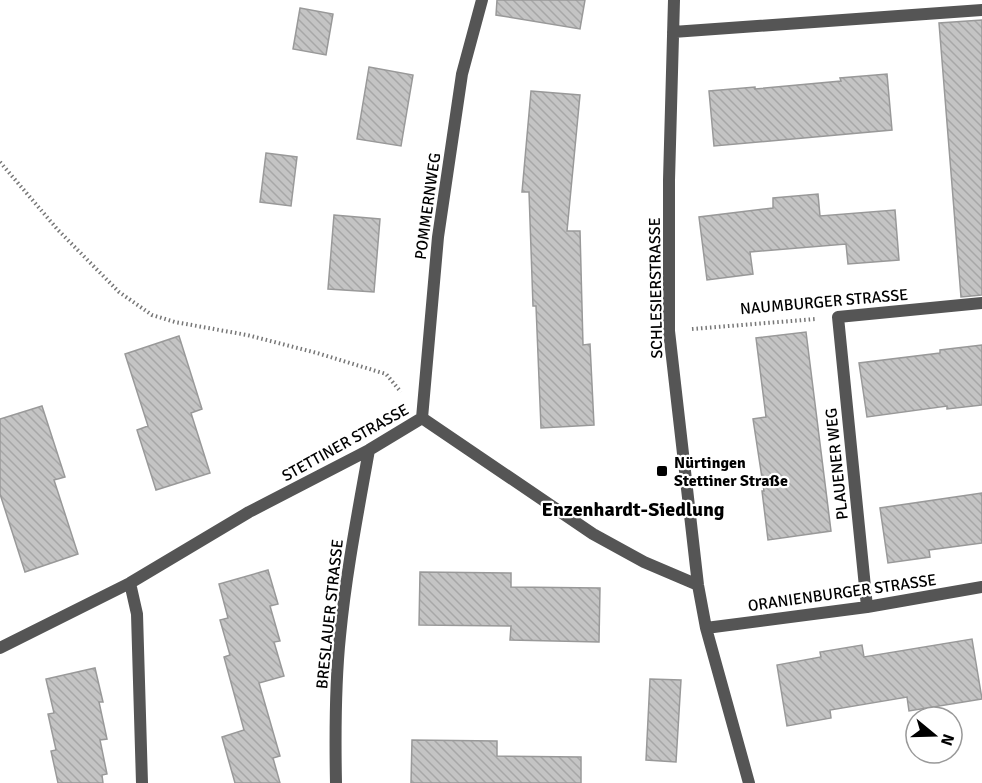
<svg xmlns="http://www.w3.org/2000/svg" width="982" height="783" font-family="Signika,sans-serif">
  <defs>
    <pattern id="building-back-hatch" width="6" height="6" patternUnits="userSpaceOnUse" patternTransform="scale(1.5)"><rect width="6" height="6" fill="#c4c4c4"/><path d="M-1 5l2 2M0 0l6 6M5-1l2 2" fill="none" stroke="#a7a7a7"/></pattern>
  </defs>
  <rect width="100%" height="100%" fill="#fff"/>
  <path fill="url(#building-back-hatch)" stroke="#999" stroke-width="1.5" d="M497,0h88l-5,29 -84,-14z
    M300,8l33,6 -7,41 -33,-6z
    M982,20v275l-21,2 -22,-274z
    M369,67l44,8 -12,71 -44,-7z
    M887,74l5,56 -178,16 -5,-55 46,-4v2l86,-8 -1,-3z
    M531,91l49,4 -13,136h13l3,114 7,-1 4,81 -53,3 -5,-122h-3l-4,-114h-7z
    M266,153l31,4 -6,49 -31,-4z
    M818,194l2,22 75,-6 4,50 -51,4 -2,-20 -96,8 3,22 -46,6 -8,-63 74,-9v-10z
    M334,215l46,4 -6,73 -46,-3z
    M806,332l25,199 -63,9 -6,-49h2l-11,-72 13,-2 -10,-79z
    M179,336l23,73 -11,4 19,60 -54,17 -19,-60 11,-4 -23,-72z
    M982,345v60l-35,4v-3l-80,11 -8,-54 81,-10v-3z
    M42,406l23,71 -11,3 24,74 -53,18 -25,-78v-75z
    M982,493v50l-53,7 1,7 -42,6 -8,-55z
    M268,570l10,34 -8,2 10,35 -6,1 10,34 -25,7 21,73 -7,2 7,25h-45l-13,-46 22,-7 -20,-73 6,-2 -10,-35 8,-2 -9,-34z
    M420,572l91,1v14l89,1 -1,54 -89,-2 1,-14 -92,-1z
    M972,639l10,60 -73,12 -2,-14 -77,13 1,8 -44,8 -10,-61 44,-8 -1,-5 42,-7 2,12z
    M95,668l8,34h-4l8,37 -7,1 7,34 -5,1 1,8h-45l-7,-32 5,-1 -8,-36 6,-1 -8,-34z
    M650,679l31,1 -5,82 -30,-2z
    M412,740l85,1v15l84,1v26h-170z"/>
  <g fill="none" stroke-linecap="round" stroke-linejoin="round">
    <path stroke="#777" stroke-width="4" stroke-dasharray="1.5 3" stroke-linecap="butt" d="M0,162l58,68 61,62 33,23 23,7 72,13 70,18 69,21 15,18
      M692,329l124,-10"/>
    <path stroke="#555" stroke-width="12" d="M674,0l-5,180v151l29,254 8,43 43,155
      M673,32l309,-22
      M422,418l16,-181 24,-163 20,-74
      M130,583l7,31 5,169
      M867,607l-29,-290 144,-14
      M706,628l161,-21 115,-20
      M0,648l130,-65 119,-71 120,-62 53,-32 171,116 51,28 54,23
      M336,783c-1,-49 -1,-98 4,-147 6,-63 18,-124 29,-186"/>
  </g>
  <rect fill="#000" stroke="#fff" stroke-width="2" x="656" y="465" width="12" height="12" rx="3"/>
  <g text-anchor="middle" stroke-width="4.5" stroke-linejoin="round" paint-order="stroke">
    <g font-size="16" fill="#000" stroke="#fff">
      <text transform="translate(427 206) rotate(-82)" y="6">POMMERNWEG</text>
      <text transform="translate(655 288) rotate(-91)" y="6">SCHLESIERSTRASSE</text>
      <text transform="translate(824 301) rotate(-5)" y="6">NAUMBURGER STRASSE</text>
      <text transform="translate(345 442) rotate(-29)" y="6">STETTINER STRASSE</text>
      <text transform="translate(836 464) rotate(-96)" y="6">PLAUENER WEG</text>
      <text transform="translate(842 592) rotate(-8)" y="6">ORANIENBURGER STRASSE</text>
      <text transform="translate(329 614) rotate(-84)" y="6">BRESLAUER STRASSE</text>
    </g>
    <g font-size="16" font-weight="bold" fill="#000" stroke="#fff" text-anchor="start">
      <text x="674" y="468">Nürtingen<tspan x="674" dy="18">Stettiner Straße</tspan></text>
    </g>
    <g font-size="20" font-weight="bold" fill="#000" stroke="#fff">
      <text x="633" y="516">Enzenhardt-Siedlung</text>
    </g>
  </g>
  <g transform="translate(934 735) rotate(109)"><circle r="28" fill="#ffffff" stroke="#999999" stroke-width="1.5"/>
  <path d="M0-4.5L10 22L0 15L-10 22Z" fill="#000000"/>
  <text y="-9" font-size="16" font-weight="bold" text-anchor="middle" fill="#000000">N</text>
  </g>
</svg>
